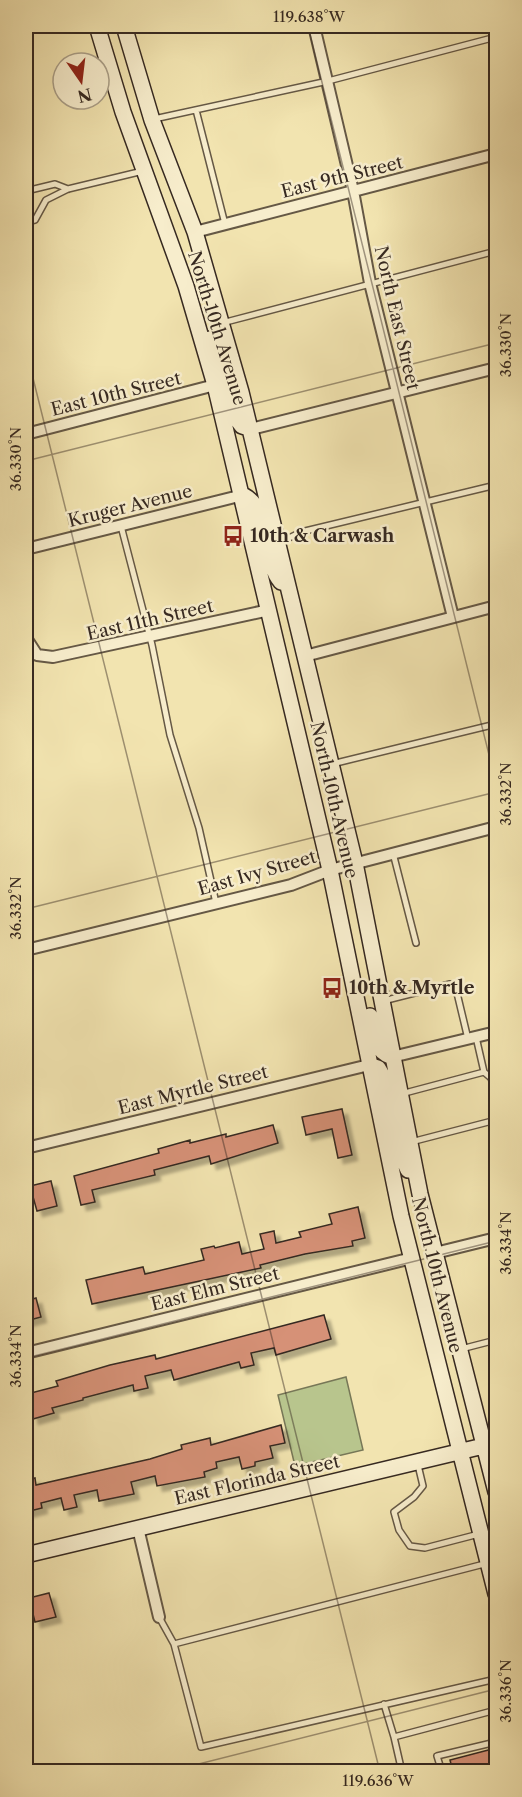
<svg xmlns="http://www.w3.org/2000/svg" width="522" height="1797" font-family="'Libre Caslon Text',serif">
  <defs>
    <filter id="shadow"><feDropShadow dx="5.5" dy="5.5" stdDeviation="1.5" flood-color="#0004"/></filter>
  </defs>
  <rect width="100%" height="100%" fill="#f2e4b0"/>
  <filter id="stains"><feTurbulence type="fractalNoise" baseFrequency=".00333" numOctaves="4"/><feColorMatrix values="0 0 0 0 .2 0 0 0 0 .09 0 0 0 0 .02 0 0 0 .5 -.17"/></filter>
  <radialGradient id="worn" r=".72"><stop offset=".6" stop-color="#630" stop-opacity="0"/><stop offset="1" stop-color="#630" stop-opacity=".3"/></radialGradient>
  <path fill="#b8c58d" stroke="#777757" stroke-width="1.5" d="M346,1377l17,73 -68,16 -17,-71z"/>
  <path fill="#d69177" stroke="#362921" stroke-width="1.5" filter="url(#shadow)" d="M342,1109l10,46 -14,3 -6,-29 -26,6 -4,-18z
    M273,1125l5,18 -67,21 -2,-8 -55,14 1,5 -63,15 3,12 -14,3 -7,-29 85,-23 -1,-4 32,-9v3l36,-9v3z
    M51,1181l6,25 -20,5 -7,-25z
    M358,1207l7,31 -13,3 1,5 -48,8 -45,11 1,3 -169,36 -6,-24 57,-13 2,7 59,-14 -3,-11 13,-3 1,2 24,-6 3,12 22,-5 -4,-15 14,-3 2,12 25,-6 -2,-5 33,-8 -3,-10z
    M36,1298l5,19 -15,4v-20z
    M324,1315l7,24 -55,16 -2,-7 -23,5 3,12 -13,3 -2,-6 -65,18 -3,-10 -26,6 3,12 -14,3 -1,-6 -50,13v2l-31,8 2,5 -21,6 -6,-25 31,-8 -2,-5 54,-16 45,-10 1,4z
    M281,1425l4,18 -15,3 3,12 -18,4v4l-13,3 -3,-12 -23,5 1,6 -13,4 1,5 -48,9 -2,-10 -24,6 3,12 -35,7 -2,-11 -23,5 3,12 -13,3 -3,-12 -20,5 1,5 -16,4v-32l9,-2 1,7 114,-26 32,-10 -1,-4 29,-7 1,7z
    M49,1593l7,24 -21,5 -6,-24z
    M496,1748v24h-43l-3,-12z"/>
  <g fill="none" stroke-linecap="round" stroke-linejoin="round">
    <defs>
      <path id="lane" d="M196,110l29,114
        M154,119l174,-38 168,-44
        M26,191l29,-7 13,5
        M26,222l9,-2 11,-20 22,-11 75,-18
        M222,323l274,-72
        M121,526l31,119 18,90 29,93 17,75
        M279,543l22,-11 195,-47
        M332,764l164,-40
        M393,853l23,90
        M383,1001l67,-17 7,9 11,46
        M476,1037l8,35 7,6 5,15
        M401,1094l83,-22
        M411,1142l85,-22
        M461,1349l35,-9
        M418,1465l5,21 -9,11 -20,15 5,18 11,16 15,2 54,-14
        M488,1563l-314,81 27,103 295,-68
        M159,1617l15,27
        M384,1704l10,33
        M402,1772l-8,-35 102,-27
        M442,1772l-5,-16 59,-14"/>
      <path id="street" d="M314,26l39,165 17,92 83,334
        M195,232l301,-78
        M251,429l245,-61
        M26,434l189,-49
        M26,549l217,-54
        M26,638l11,17 16,2 216,-47
        M305,656l191,-50
        M26,950l265,-65 39,-15 166,-43
        M392,1057l104,-25
        M26,1148l343,-83
        M435,1253l61,-15
        M26,1353l386,-95
        M138,1528l21,89"/>
      <path id="secondary" d="M97,26l26,86 63,174 29,99 115,485 71,346 95,378
        M124,26l28,94 43,112 46,160 114,471 65,331 76,298
        M210,339l9,18 17,61 6,8 9,3
        M243,495c30,16 18,63 38,87
        M370,1016c3,17 4,35 22,41
        M369,1065l9,3 4,7 15,71 11,24
        M26,1555l470,-112"/>
    </defs>
    <use href="#lane" stroke="#655845" stroke-width="8"/>
    <use href="#street" stroke="#655845" stroke-width="14"/>
    <use href="#secondary" stroke="#362921" stroke-width="18"/>
    <use href="#lane" stroke="#f7edcc" stroke-width="5"/>
    <use href="#street" stroke="#f7edcc" stroke-width="10"/>
    <use href="#secondary" stroke="#f7edcc" stroke-width="15"/>
  </g>
  <path fill="none" stroke="#362921" stroke-width="1.5" stroke-opacity="0.45" d="M308,26l188,757M26,350l354,1422M26,461l470,-118M26,909l470,-117M26,1358l470,-117M167,1772l329,-83"/>
  <defs>
    <symbol id="bus-bare" viewBox="-9 -9 18 18"><path d="M-5-6H5V4H4V6H2V4H-2V6H-4V4H-5ZM-3.5-4V0h7V-4ZM-3.5 1.2v1.5H-2V1.2ZM2 1.2v1.5H3.5V1.2Z" fill="#8f2418" stroke="#f7edcc" stroke-width="2.5" paint-order="stroke"/></symbol>
  </defs>
  <g fill-rule="evenodd">
    <use href="#bus-bare" x="218" y="521" width="30" height="30"/>
    <use href="#bus-bare" x="317" y="973" width="30" height="30"/>
  </g>
  <g text-anchor="middle" stroke-width="5" stroke-linejoin="round" paint-order="stroke">
    <g font-size="18" fill="#362921" stroke="#f7edcc">
      <text transform="translate(342 177) rotate(-14)" y="6">East 9th Street</text>
      <text transform="translate(397 318) rotate(77)" y="6">North East Street</text>
      <text transform="translate(217 328) rotate(73)" y="6">North 10th Avenue</text>
      <text transform="translate(116 394) rotate(-14)" y="6">East 10th Street</text>
      <text transform="translate(130 506) rotate(-14)" y="6">Kruger Avenue</text>
      <text transform="translate(150 620) rotate(-13)" y="6">East 11th Street</text>
      <text transform="translate(334 800) rotate(77)" y="6">North 10th Avenue</text>
      <text transform="translate(257 873) rotate(-16)" y="6">East Ivy Street</text>
      <text transform="translate(193 1090) rotate(-14)" y="6">East Myrtle Street</text>
      <text transform="translate(437 1275) rotate(76)" y="6">North 10th Avenue</text>
      <text transform="translate(215 1289) rotate(-14)" y="6">East Elm Street</text>
      <text transform="translate(257 1480) rotate(-13)" y="6">East Florinda Street</text>
    </g>
    <g font-size="18" font-weight="bold" fill="#362921" stroke="#f7edcc" text-anchor="start">
      <text x="250" y="542">10th &amp; Carwash</text>
      <text x="349" y="994">10th &amp; Myrtle</text>
    </g>
  </g>
  <rect width="522" height="1797" fill="none" stroke="#f2e4b0" stroke-width="66"/>
  <g transform="translate(81 81) rotate(166)"><circle r="28" fill="#f7edcc" stroke="#aa9f88" stroke-width="1.5"/>
  <path d="M0-4.5L10 22L0 15L-10 22Z" fill="#8f2418"/>
  <text y="-9" font-size="16" font-weight="bold" text-anchor="middle" fill="#362921">N</text>
  </g>
  <rect x="33" y="33" width="456" height="1731" fill="none" stroke="#362921" stroke-width="2"/>
  <g font-size="15" text-anchor="middle" fill="#362921">
    <text x="309" y="22">119.638°W</text>
    <text transform="translate(506 345) rotate(-90)" y="5">36.330°N</text>
    <text transform="translate(16 459) rotate(-90)" y="5">36.330°N</text>
    <text transform="translate(506 794) rotate(-90)" y="5">36.332°N</text>
    <text transform="translate(16 908) rotate(-90)" y="5">36.332°N</text>
    <text transform="translate(506 1243) rotate(-90)" y="5">36.334°N</text>
    <text transform="translate(16 1356) rotate(-90)" y="5">36.334°N</text>
    <text transform="translate(506 1691) rotate(-90)" y="5">36.336°N</text>
    <text x="378" y="1786">119.636°W</text>
  </g>
  <rect width="100%" height="100%" filter="url(#stains)"/>
  <rect width="100%" height="100%" fill="url(#worn)"/>
</svg>
